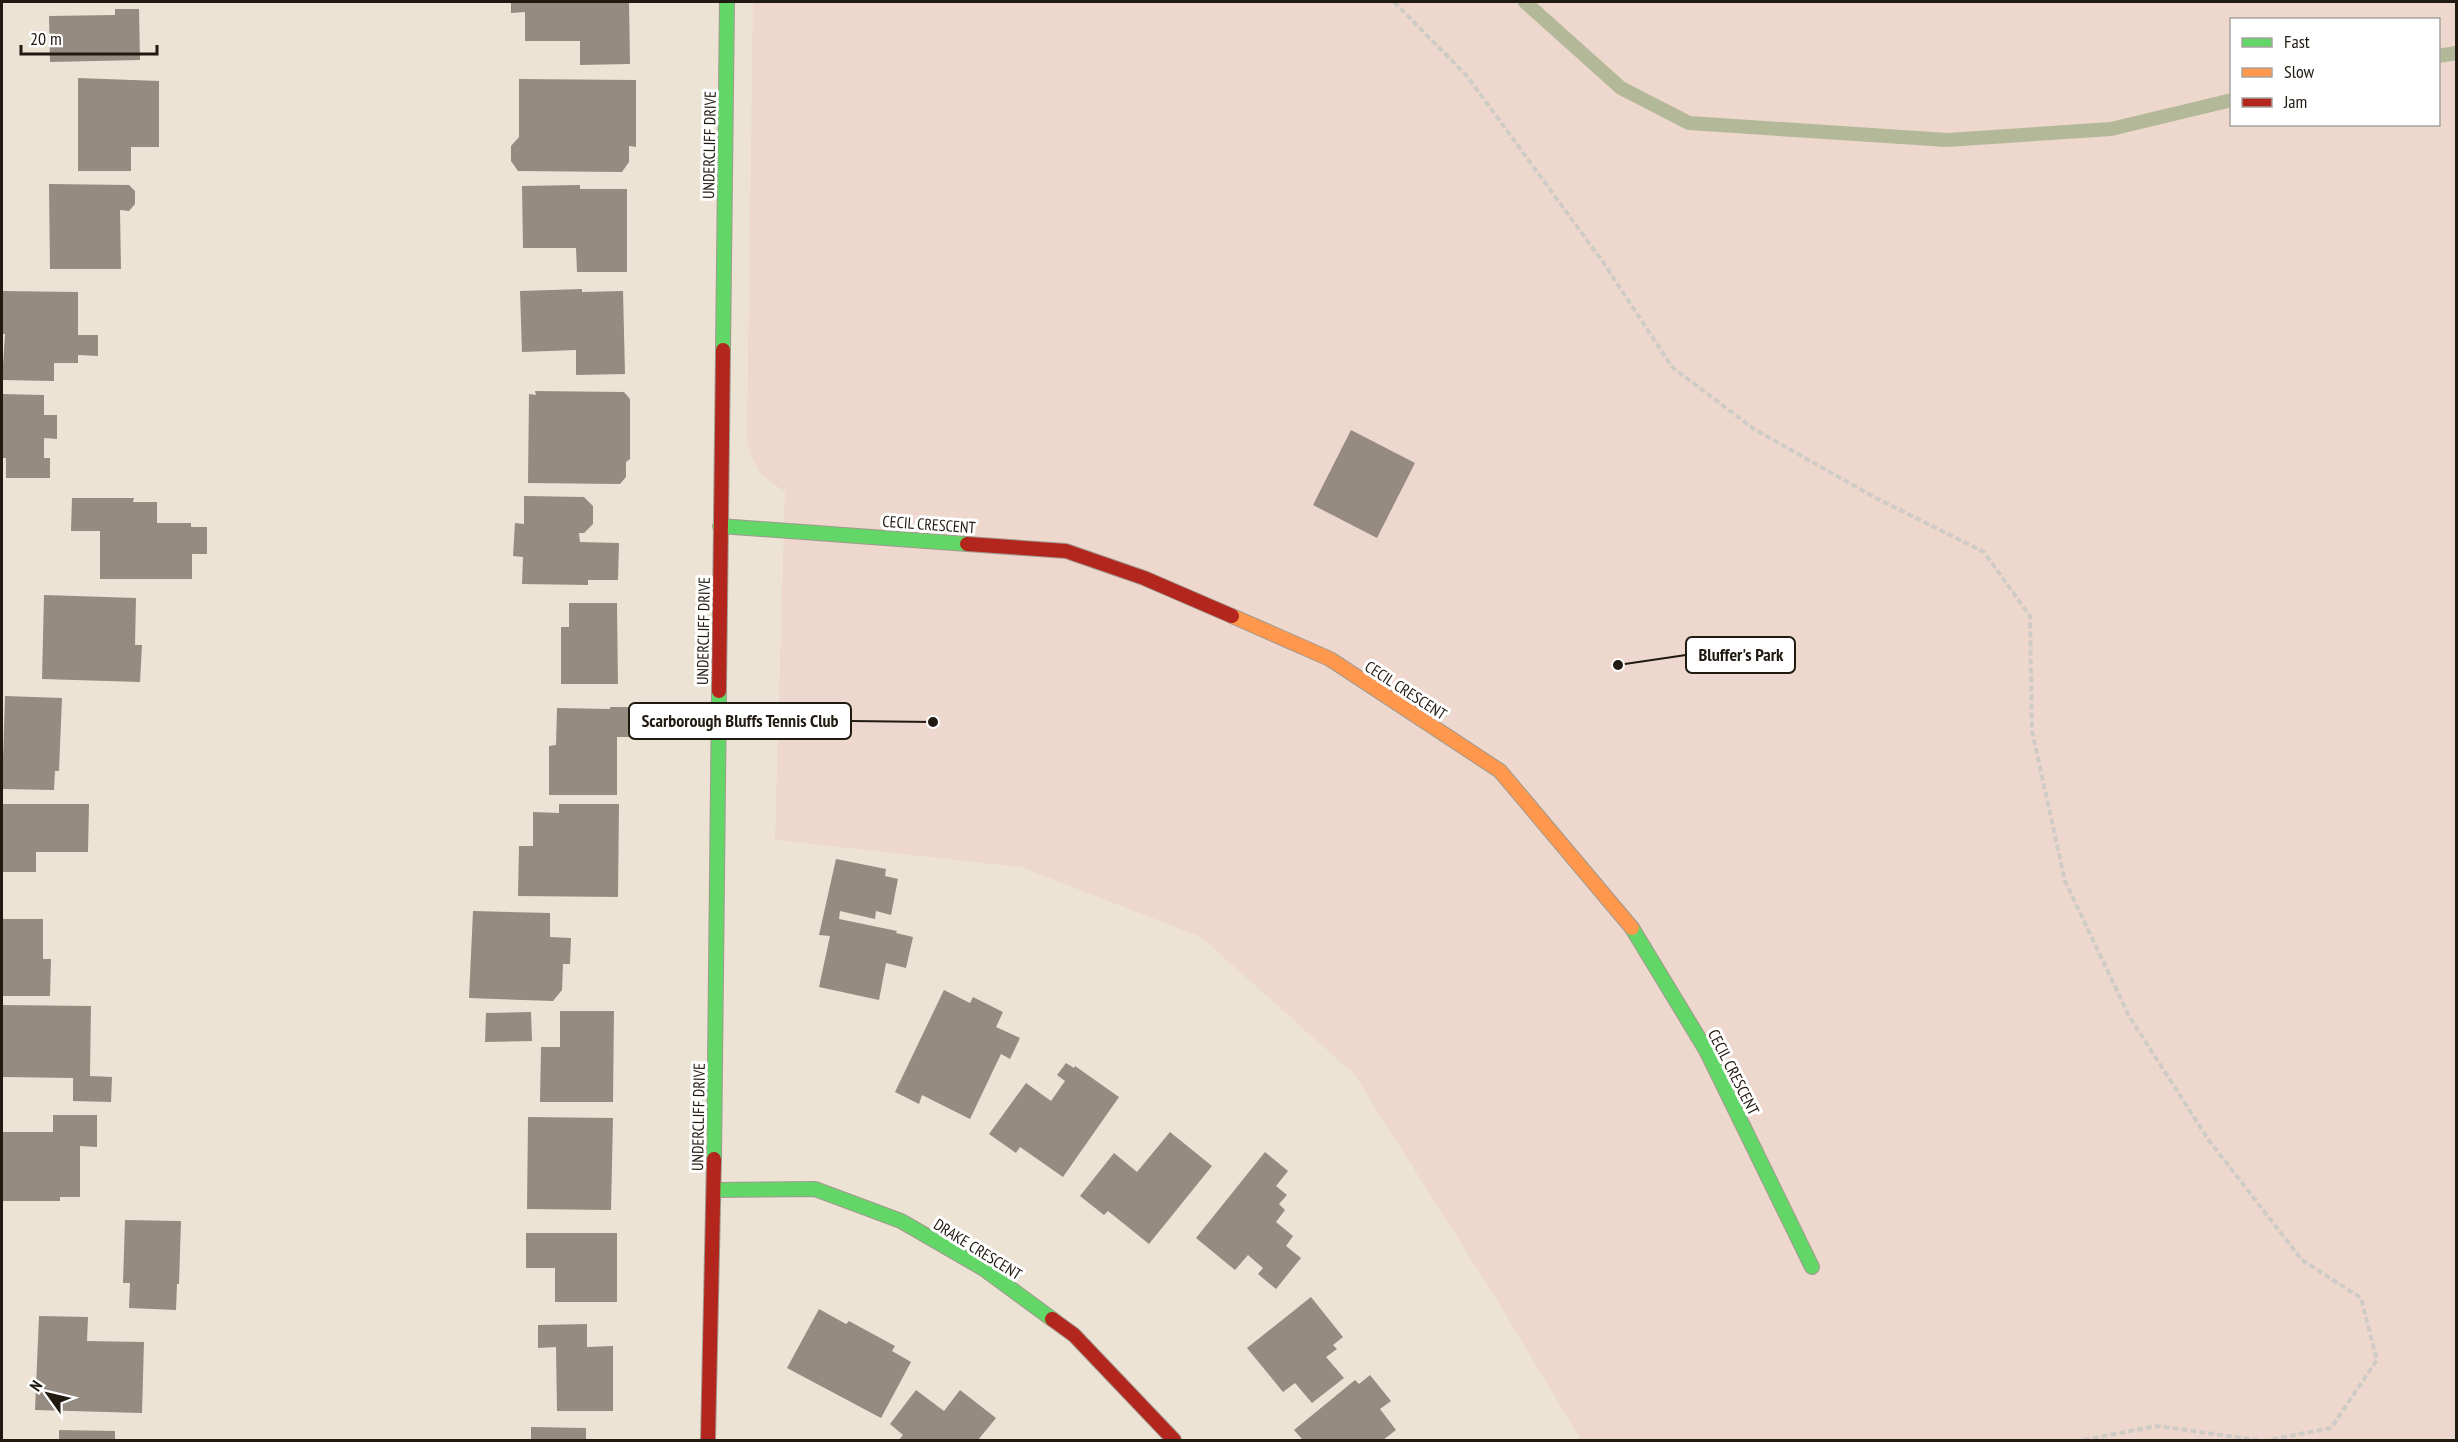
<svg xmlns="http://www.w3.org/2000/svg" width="2458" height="1442" font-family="'PT Sans Narrow',sans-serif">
  <rect width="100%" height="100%" fill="#ece3d4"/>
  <path fill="#eed7cd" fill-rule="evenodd" d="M753,2h1703v1438h-875l-79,-132 -148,-234 -153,-137 -180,-70 -246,-27 10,-349c-28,-16 -30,-22 -38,-52zM2232,20h206v104h-206z"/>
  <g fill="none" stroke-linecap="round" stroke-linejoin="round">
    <path stroke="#b3b899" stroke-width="14" d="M1525,2l96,86 68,35 258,17 164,-11 121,-29
      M2438,56l18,-3"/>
  </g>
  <path fill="#958b80" d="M511,2h118l1,62 -50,1v-24h-55v-29l-14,1z
    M115,9h24l1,51 -90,2 -1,-46 66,-1z
    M78,78l81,3v66h-28v24h-53z
    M519,79l117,1v67l-7,-1v16l-7,10 -104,-1 -7,-10v-15l8,-9z
    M49,184l80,1 6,6v13l-6,7 -9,-1 1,59h-71z
    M580,185v4h47v83h-50l-1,-24h-53l-1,-62z
    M582,289v3l41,-1 2,83 -49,1v-25l-54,2 -2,-61z
    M2,291l76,1v43h20v21l-20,-1v8h-24v18l-52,-1 3,-46h-3z
    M535,391l89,1 6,7v60l-4,3v15l-6,7 -92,-1 1,-89 7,1z
    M2,394l42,1v20h13v24l-13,-1v20h6v20h-44v-20h-4z
    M1351,430l64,33 -38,75 -64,-33z
    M524,496l60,1 9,9v18l-9,9h-5l1,9 39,1 -1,37h-30v5l-66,-1 1,-27 -10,-1 2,-33 9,1z
    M72,498h62l-1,4h24v21h34v4h16v27h-15v25h-92v-48h-29z
    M44,595l92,3 -1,47h7l-2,37 -98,-3z
    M569,603h48l1,81h-57v-57h8z
    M5,696l57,2 -3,73h-4l-1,19 -52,-1z
    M610,707h20v30h-13v58h-68v-49l7,-1 1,-37 53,1z
    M2,804h87l-1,48h-52v20h-34z
    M559,804h60l-1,93 -100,-1 1,-50h14v-34l26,1z
    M836,859l50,10 -1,7 13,3 -7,36 -15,-4 -1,8 -35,-8 -1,8 58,12 -1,2 17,4 -7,31 -20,-5 -7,37 -60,-13 11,-51 -11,-1z
    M473,911l77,2v24l21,1 -1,26h-7l-1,26 -9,11 -84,-3z
    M2,919h41v40h8l-1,37h-48z
    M944,990l26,13 3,-6 30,15 -7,15 24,11 -10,21 -9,-5 -31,65 -48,-24 -3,9 -24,-12z
    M2,1005l89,1 -1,70 22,1 -1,25 -38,-1v-23l-71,-1z
    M560,1011h54l-1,91h-73l1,-55h19z
    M531,1012l1,29 -47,1 1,-29z
    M1066,1063l8,5 1,-2 44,31 -56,80 -43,-30 -4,6 -27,-19 37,-51 25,18 14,-20 -8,-6z
    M53,1115h44v32l-17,-1v51h-20v4h-58v-69h51z
    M528,1117l85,1 -2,92 -84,-1z
    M1170,1132l42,34 -63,78 -41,-33 -4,4 -24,-19 34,-43 23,19z
    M1265,1152l23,19 -12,15 11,9 -8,9 6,6 -9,12 17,14 -7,10 15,12 -25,31 -18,-15 5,-6 -15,-13 -13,15 -39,-32z
    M125,1220l56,1 -2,63h-2l-1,26 -47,-2 1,-25h-7z
    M526,1233h91v69h-62v-34h-29z
    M1311,1297l32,40 -10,8 4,4 -11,8 18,21 -32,25 -17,-20 -12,9 -36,-44z
    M819,1309l27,15 3,-3 46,25 -3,5 19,11 -30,56 -94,-50z
    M39,1316l49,1 -1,24 57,1 -2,71 -107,-3z
    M587,1324v23l26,-1v65h-56l-1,-64 -18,1v-23z
    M1370,1375l21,26 -11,8 16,21 -13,10h-80l-9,-10 61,-50 4,4z
    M916,1390l28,21 16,-21 36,28 -18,22h-79l4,-5 -13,-11z
    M531,1427l55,1v12h-55z
    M59,1430l56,1v9h-56z"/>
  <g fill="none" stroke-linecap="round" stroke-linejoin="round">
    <defs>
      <path id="fast" d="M723,350l4,-348
        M720,526l247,18
        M1632,928l74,122 106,217
        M714,1159l5,-468
        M714,1190l101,-1 86,32 83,48 68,50"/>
      <path id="slow" d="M1232,616l98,43 170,112 132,157"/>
      <path id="jam" d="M967,544l99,7 78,27 88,38
        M719,691l4,-341
        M1052,1319l22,16 100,105
        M708,1440l6,-281"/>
    </defs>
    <use href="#fast" stroke="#a0998e" stroke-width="16"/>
    <use href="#slow" stroke="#a0998e" stroke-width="16"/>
    <use href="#jam" stroke="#a0998e" stroke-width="16"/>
    <path stroke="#cfccc8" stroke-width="4" stroke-dasharray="6 3" stroke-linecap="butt" d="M1394,2l73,74 136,186 69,105 82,62 120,68 110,55 46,64 2,115 33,150 64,135 79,123 94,121 59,38 16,62 -46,68 -63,12
      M2084,1440l72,-14 102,14"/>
    <use href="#fast" stroke="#63d668" stroke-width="14"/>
    <use href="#slow" stroke="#ff974d" stroke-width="14"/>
    <use href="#jam" stroke="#b3261e" stroke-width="14"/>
  </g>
  <g text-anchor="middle" stroke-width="6" stroke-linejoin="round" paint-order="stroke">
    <g font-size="16" fill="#211a11" stroke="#fff">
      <text transform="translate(709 145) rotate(-89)" y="6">UNDERCLIFF DRIVE</text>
      <text transform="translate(929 524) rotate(4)" y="6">CECIL CRESCENT</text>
      <text transform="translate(703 631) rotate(-89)" y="6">UNDERCLIFF DRIVE</text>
      <text transform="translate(1406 690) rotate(33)" y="6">CECIL CRESCENT</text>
      <text transform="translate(1734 1072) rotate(63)" y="6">CECIL CRESCENT</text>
      <text transform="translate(698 1117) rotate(-89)" y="6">UNDERCLIFF DRIVE</text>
      <text transform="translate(978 1249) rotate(32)" y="6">DRAKE CRESCENT</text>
    </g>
  </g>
  <path fill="none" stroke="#211a11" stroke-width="2" d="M1618 665L1686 655M933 722L851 721"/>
  <g fill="#211a11" stroke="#fff" stroke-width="2">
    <circle cx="1618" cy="665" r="6"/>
    <circle cx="933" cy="722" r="6"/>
  </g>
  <g fill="#fff" stroke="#211a11" stroke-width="2">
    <rect x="1686" y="637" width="109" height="36" rx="6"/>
    <rect x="629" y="703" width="222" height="36" rx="6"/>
  </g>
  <g font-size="18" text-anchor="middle" font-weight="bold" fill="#211a11">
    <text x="1741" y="661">Bluffer's Park</text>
    <text x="740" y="727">Scarborough Bluffs Tennis Club</text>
  </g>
  <rect width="2458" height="1442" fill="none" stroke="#211a11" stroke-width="6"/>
  <rect x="2230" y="18" width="210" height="108" fill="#ffffff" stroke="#a6a3a0" stroke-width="1.5"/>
  <rect x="2242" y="38" width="30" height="9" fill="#63d668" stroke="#a6a3a0" stroke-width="1.5"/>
  <text x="2284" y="48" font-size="18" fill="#211a11">Fast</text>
  <rect x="2242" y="68" width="30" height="9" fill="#ff974d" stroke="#a6a3a0" stroke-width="1.5"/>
  <text x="2284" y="78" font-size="18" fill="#211a11">Slow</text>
  <rect x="2242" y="98" width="30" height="9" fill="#b3261e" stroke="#a6a3a0" stroke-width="1.5"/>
  <text x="2284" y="108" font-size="18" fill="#211a11">Jam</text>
  <g transform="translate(48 1394) rotate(304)" stroke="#ffffff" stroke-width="4.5" paint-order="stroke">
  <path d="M0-4.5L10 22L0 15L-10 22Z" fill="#211a11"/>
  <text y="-9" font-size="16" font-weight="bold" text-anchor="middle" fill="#211a11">N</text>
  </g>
  <path d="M21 45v9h136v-9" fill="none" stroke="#211a11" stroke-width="3"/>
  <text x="30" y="45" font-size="18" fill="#211a11" stroke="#ffffff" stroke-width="4.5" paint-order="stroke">20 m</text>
</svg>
